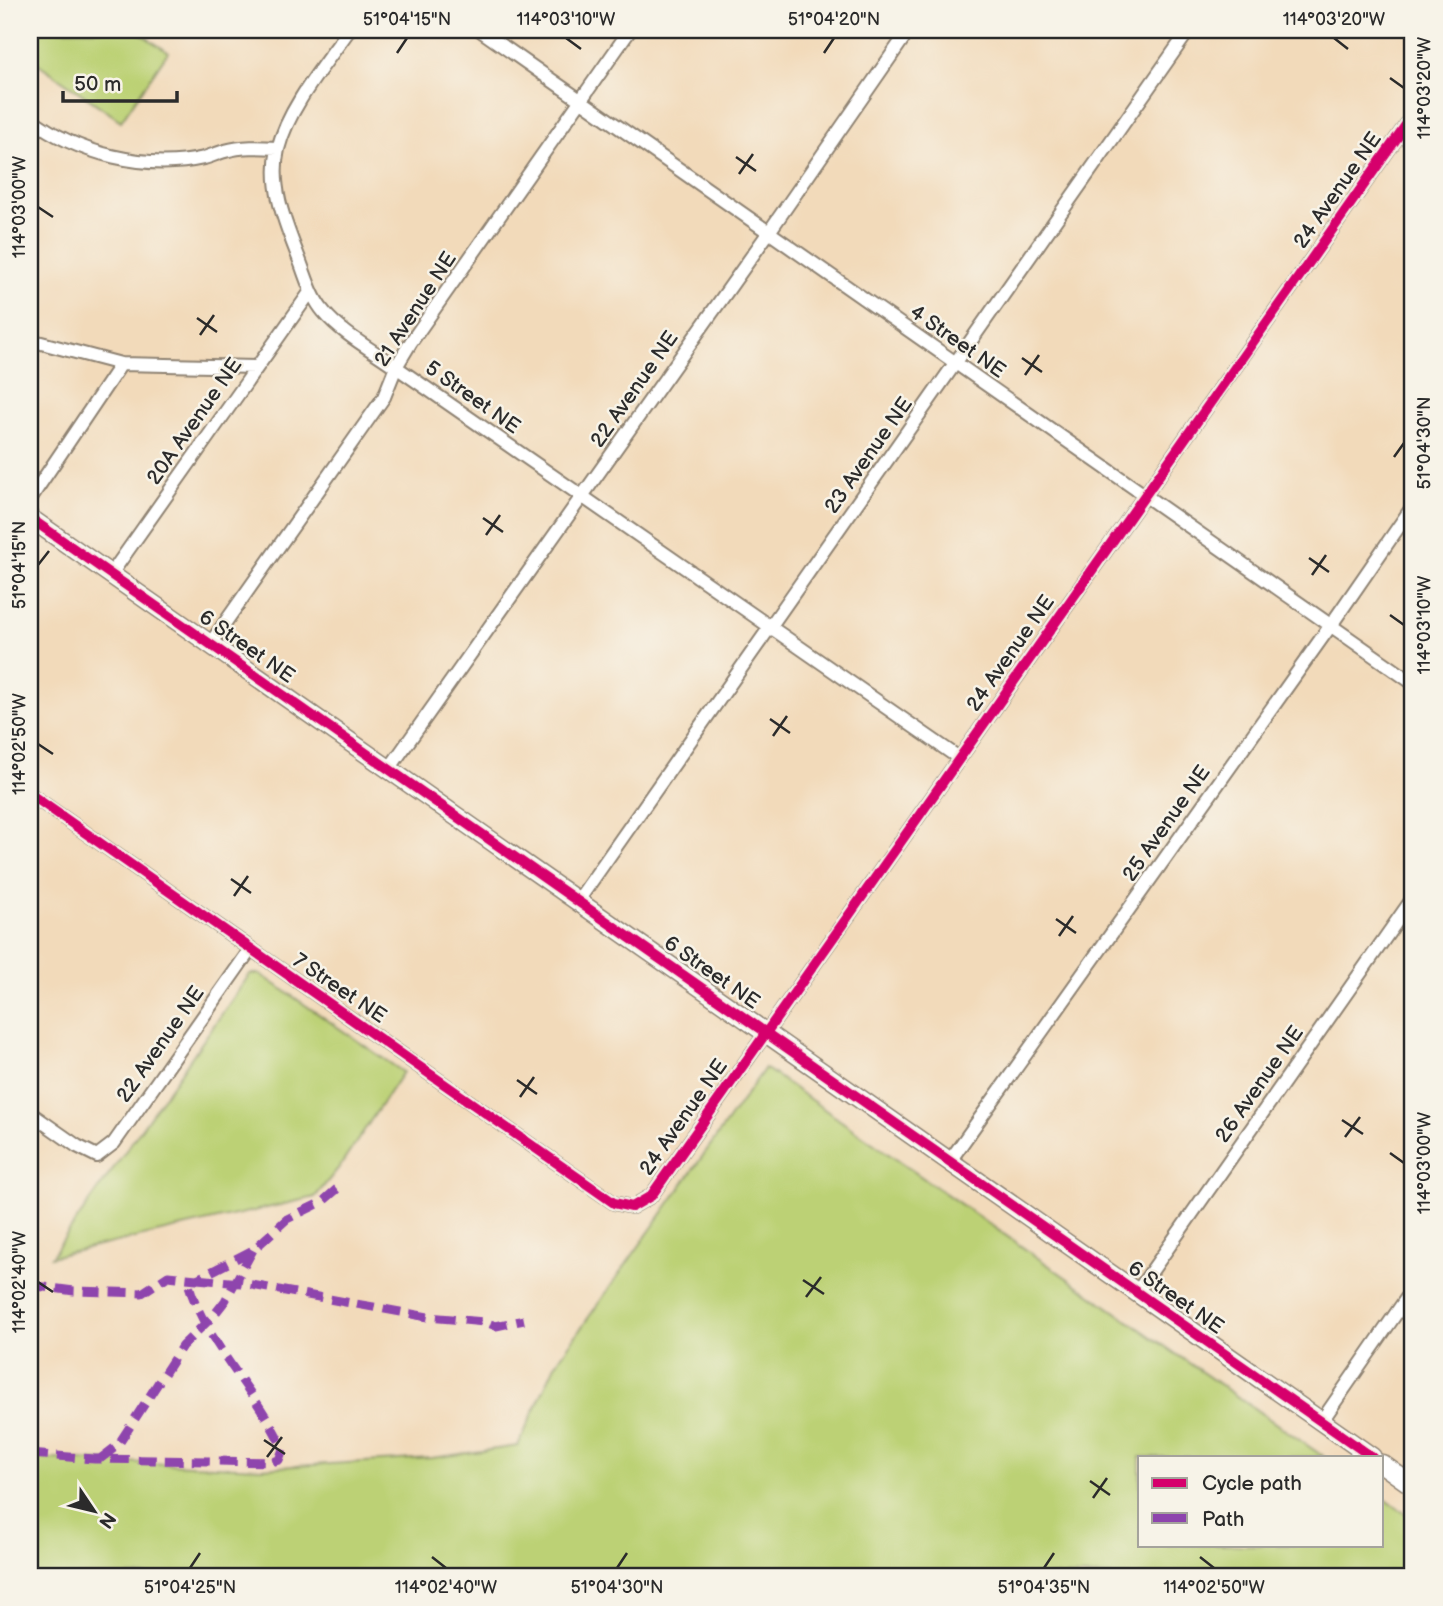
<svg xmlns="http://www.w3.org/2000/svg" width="1443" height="1606" font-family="'Balsamiq Sans',sans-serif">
  <rect width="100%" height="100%" fill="#f7f3e8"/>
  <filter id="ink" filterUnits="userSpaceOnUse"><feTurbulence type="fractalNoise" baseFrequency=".0143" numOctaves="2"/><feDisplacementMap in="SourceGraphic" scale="14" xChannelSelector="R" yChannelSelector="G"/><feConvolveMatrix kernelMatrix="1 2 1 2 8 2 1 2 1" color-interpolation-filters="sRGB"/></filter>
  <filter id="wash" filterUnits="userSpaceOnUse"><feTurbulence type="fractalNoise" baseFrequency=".00686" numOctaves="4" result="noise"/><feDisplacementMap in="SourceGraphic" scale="28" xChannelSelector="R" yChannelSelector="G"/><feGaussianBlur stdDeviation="1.57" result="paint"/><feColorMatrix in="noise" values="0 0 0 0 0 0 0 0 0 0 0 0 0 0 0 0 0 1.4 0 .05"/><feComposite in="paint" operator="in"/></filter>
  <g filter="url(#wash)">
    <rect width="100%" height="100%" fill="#f2daba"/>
    <path fill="#bcd175" stroke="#747e50" stroke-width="2" d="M30,30h105l33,22 -47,69 -91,-63z
      M250,974h10l143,98 -62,93 -26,32 -264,60z
      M765,1068l559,389h-184v88h242v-48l31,22v57h-1383v-118l231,10 171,-10 86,-12 37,-81z"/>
  </g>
  <g filter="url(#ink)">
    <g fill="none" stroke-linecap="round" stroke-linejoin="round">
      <defs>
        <path id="street" d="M349,30c-24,34 -61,78 -71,119 -9,40 9,78 23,115 6,16 11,34 23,48 17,21 50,39 72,55l563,391
          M480,30l933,653
          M30,118c47,36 116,53 174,40 7,-2 14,-5 21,-7 17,-5 35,-4 53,-3
          M30,340l91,24 135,3
          M30,499l91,-135
          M111,574l200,-283
          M210,644l174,-247 12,-30 15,-25 219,-312
          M389,769l380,-537 140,-202
          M30,794l584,409 18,4 19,-11 762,-1081
          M577,902l612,-872
          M30,1113l47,33 20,10 17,-13 136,-193
          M949,1162l382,-537 82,-119
          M1137,1292l276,-394
          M1321,1422l92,-133"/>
        <path id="secondary" d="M30,518l1342,939
          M1382,1464l31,22"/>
      </defs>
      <use href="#street" stroke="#8e8272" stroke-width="16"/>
      <use href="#secondary" stroke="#8e8272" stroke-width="21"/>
      <use href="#street" stroke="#fff" stroke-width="12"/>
      <use href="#secondary" stroke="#fff" stroke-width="18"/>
      <path stroke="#8e44ad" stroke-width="9" stroke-dasharray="18 9" stroke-linecap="butt" d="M197,1279l44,4 187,34 57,5 11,4 28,-6
        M30,1285l44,6 68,2 26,-17 29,3 56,-29 34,-31 35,-17 15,-13
        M30,1454l65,5 177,3 7,-2 4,-11c-26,-59 -80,-107 -96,-171
        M100,1459l18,-14 64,-99 32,-31 11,-14 28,-51"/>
      <defs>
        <path id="cycleway" d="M30,518l1342,939
          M30,794l584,409 18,4 19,-11 762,-1081"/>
      </defs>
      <use href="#cycleway" stroke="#f7f3e8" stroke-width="15"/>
      <use href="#cycleway" stroke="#d6006c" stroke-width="10"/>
    </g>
  </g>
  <path fill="none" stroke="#2b2b2b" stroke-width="2.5" d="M566,38l15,11M1334,38l14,11M397,53l10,-15M824,53l10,-15M1390,78l14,10M736,157l20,14M739,174l14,-20M38,207l15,10M197,318l20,14M200,335l14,-20M1022,358l20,14M1025,375l14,-20M1394,457l10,-14M483,518l20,14M486,535l14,-20M1309,558l20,14M38,565l11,-14M1312,575l14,-20M1390,615l14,10M770,719l20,14M773,736l14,-20M38,744l15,10M231,879l20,14M234,896l14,-20M1056,919l20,14M1059,936l14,-20M517,1080l20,14M520,1097l14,-20M1342,1120l21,14M1345,1137l15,-20M1390,1153l14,10M803,1280l21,14M38,1282l15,10M806,1297l15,-20M264,1440l21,14M267,1457l15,-20M1090,1481l20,14M1093,1498l14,-20M432,1557l14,11M1200,1557l14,11M190,1568l10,-15M617,1568l10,-15M1044,1568l10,-15"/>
  <g text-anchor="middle" stroke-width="5" stroke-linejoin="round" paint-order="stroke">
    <g font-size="21" fill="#2b2b2b" stroke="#f7f3e8">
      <text transform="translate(1337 190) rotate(-55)" y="7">24 Avenue NE</text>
      <text transform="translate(415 309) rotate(-57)" y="7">21 Avenue NE</text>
      <text transform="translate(958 341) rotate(35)" y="7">4 Street NE</text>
      <text transform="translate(634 389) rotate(-55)" y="7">22 Avenue NE</text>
      <text transform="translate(473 397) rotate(35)" y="7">5 Street NE</text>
      <text transform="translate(194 421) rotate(-55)" y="7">20A Avenue NE</text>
      <text transform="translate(868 455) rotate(-55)" y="7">23 Avenue NE</text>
      <text transform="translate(247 646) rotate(35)" y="7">6 Street NE</text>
      <text transform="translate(1010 653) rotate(-55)" y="7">24 Avenue NE</text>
      <text transform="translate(1166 823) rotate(-55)" y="7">25 Avenue NE</text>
      <text transform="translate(712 972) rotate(35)" y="7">6 Street NE</text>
      <text transform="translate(340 988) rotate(34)" y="7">7 Street NE</text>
      <text transform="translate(160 1044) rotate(-55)" y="7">22 Avenue NE</text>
      <text transform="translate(1259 1084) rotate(-55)" y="7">26 Avenue NE</text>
      <text transform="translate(683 1117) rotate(-55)" y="7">24 Avenue NE</text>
      <text transform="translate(1176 1297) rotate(35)" y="7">6 Street NE</text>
    </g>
  </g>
  <rect width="1443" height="1606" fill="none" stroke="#f7f3e8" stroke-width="77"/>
  <rect x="1138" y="1456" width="245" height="91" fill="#f7f3e8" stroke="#a5a39c" stroke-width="2"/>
  <rect x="1152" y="1478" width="35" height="10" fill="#d6006c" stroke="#a5a39c" stroke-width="2"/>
  <text x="1202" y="1490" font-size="21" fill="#2b2b2b">Cycle path</text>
  <rect x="1152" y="1513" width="35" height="10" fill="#8e44ad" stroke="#a5a39c" stroke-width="2"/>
  <text x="1202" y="1526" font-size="21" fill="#2b2b2b">Path</text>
  <g transform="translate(94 1511) rotate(125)" stroke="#f7f3e8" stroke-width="5" paint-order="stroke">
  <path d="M0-5L12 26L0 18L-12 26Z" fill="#2b2b2b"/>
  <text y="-10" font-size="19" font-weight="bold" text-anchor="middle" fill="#2b2b2b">N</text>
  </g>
  <path d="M63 91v10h114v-10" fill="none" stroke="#2b2b2b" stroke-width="3.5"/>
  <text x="74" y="91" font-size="21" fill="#2b2b2b" stroke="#f7f3e8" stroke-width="5" paint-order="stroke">50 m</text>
  <rect x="38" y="38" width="1366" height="1530" fill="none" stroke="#2b2b2b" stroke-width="2.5"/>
  <g font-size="18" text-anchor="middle" fill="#2b2b2b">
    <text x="407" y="25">51°04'15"N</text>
    <text x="566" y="25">114°03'10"W</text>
    <text x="834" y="25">51°04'20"N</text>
    <text x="1334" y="25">114°03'20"W</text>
    <text transform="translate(1424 88) rotate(-90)" y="6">114°03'20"W</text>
    <text transform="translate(19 207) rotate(-90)" y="6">114°03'00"W</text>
    <text transform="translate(1424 443) rotate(-90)" y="6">51°04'30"N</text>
    <text transform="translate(19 565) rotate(-90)" y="6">51°04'15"N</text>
    <text transform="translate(1424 625) rotate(-90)" y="6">114°03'10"W</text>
    <text transform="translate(19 744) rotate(-90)" y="6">114°02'50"W</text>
    <text transform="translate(1424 1163) rotate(-90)" y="6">114°03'00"W</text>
    <text transform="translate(19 1282) rotate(-90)" y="6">114°02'40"W</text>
    <text x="190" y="1593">51°04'25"N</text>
    <text x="446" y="1593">114°02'40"W</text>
    <text x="617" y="1593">51°04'30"N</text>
    <text x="1044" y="1593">51°04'35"N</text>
    <text x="1214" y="1593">114°02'50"W</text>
  </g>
</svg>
